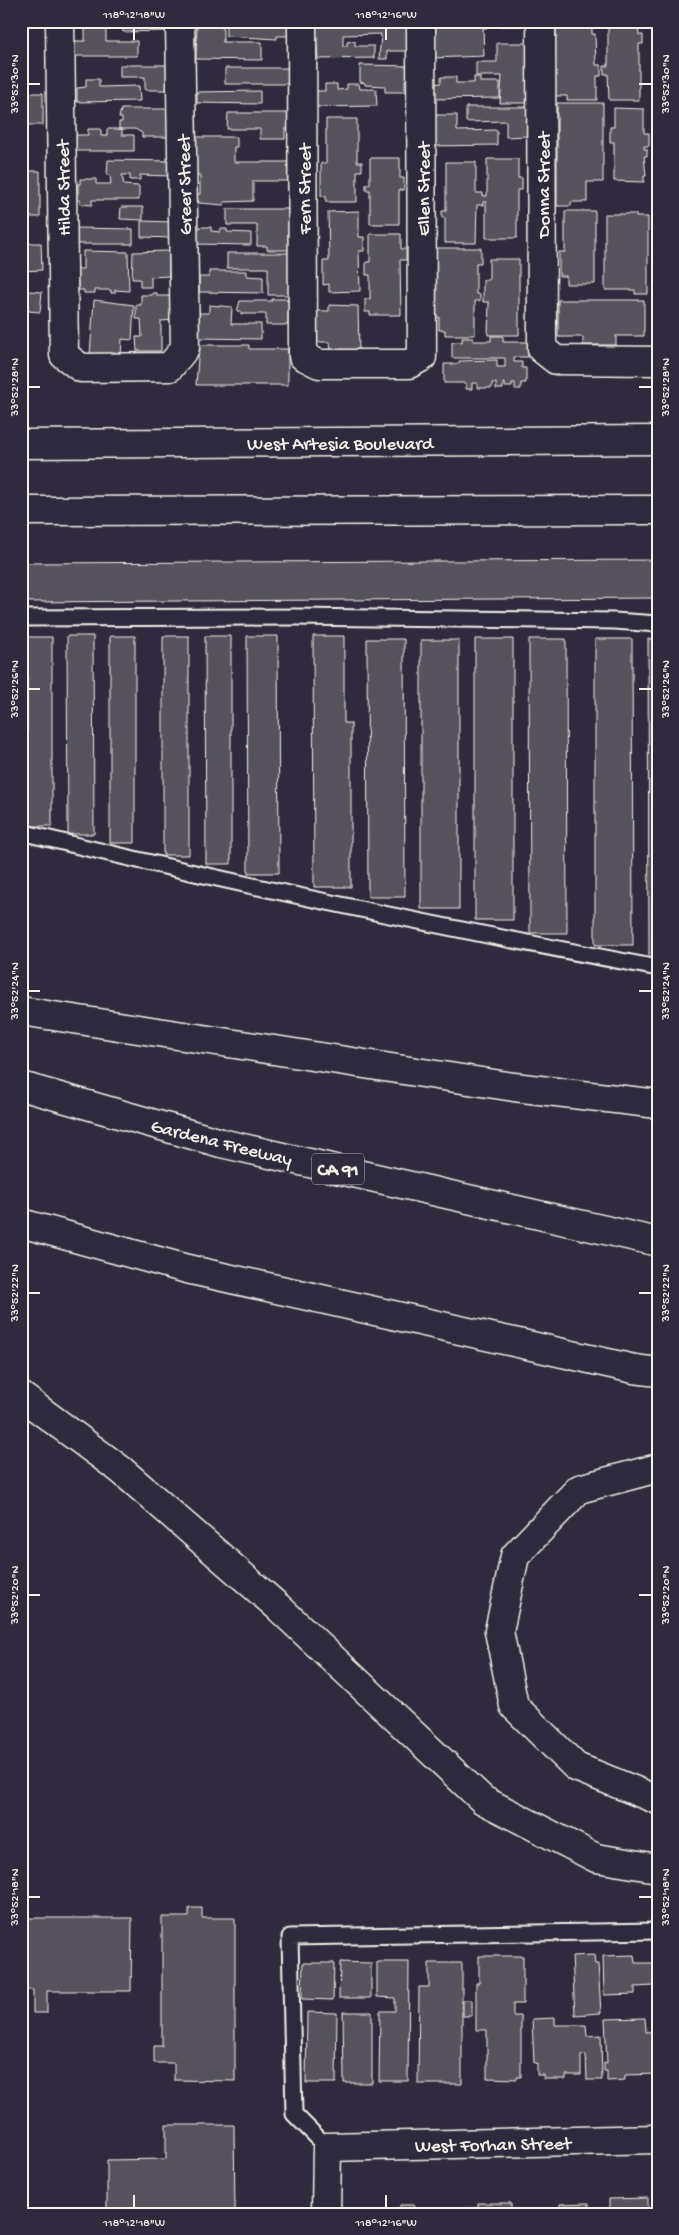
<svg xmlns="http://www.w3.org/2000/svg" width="679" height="2235" font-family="'Gochi Hand',sans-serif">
  <rect width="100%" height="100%" fill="#2f2a3d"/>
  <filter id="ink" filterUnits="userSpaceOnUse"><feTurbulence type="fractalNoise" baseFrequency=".02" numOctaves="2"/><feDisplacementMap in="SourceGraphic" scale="10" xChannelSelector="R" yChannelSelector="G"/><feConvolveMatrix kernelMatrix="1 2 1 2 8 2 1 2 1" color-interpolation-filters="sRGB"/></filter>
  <g filter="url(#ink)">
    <path fill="#56525f" stroke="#f4f1e8" d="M122,21h46v10l-45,1z
      M197,21h26v21h39v18l-66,-1z
      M226,21h65v15h-14v3l-51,-3z
      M315,21h95l1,30h-24v8h-8l2,-25 -38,1v11h4v-4l8,-1v5h19v12l-56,1z
      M436,21h50l1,7h-4l1,28 -52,2v-13h3z
      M490,21h32v5h-32z
      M556,21h36v13h3l1,31h5v11h-4v24h-30v-4h-12l-1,-59h2z
      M608,27h30l1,8h4v9h-4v56h-30l-1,-26h-4v-8h4z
      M85,28h21v13h31v15h-62v-15h10z
      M497,43h33v60h-30l2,-27h-26v-14h21z
      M120,65h52l-5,12v13h-22v-13h-25z
      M360,65l50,1v14h-5v12h-20v-6l-20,-1v-2l-5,-1z
      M225,68h67v16h-67z
      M441,77h15v6h18v-6h6v5h20v16l-69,1 -1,-15 11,-1z
      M86,79h13v8l40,-1 1,15 -63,1v-14l9,-1z
      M325,84h12v6l10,-1v-5h12l1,5h16l1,17 -62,1v-16h10z
      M260,91v13l-63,-1v-11z
      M21,93h22v32h-22z
      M557,103h46v79h-16v20h-16v4h-14z
      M466,107h62v29l-22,1v-16l-40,1z
      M614,108l30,1v24h5v13h-5v3h3v7h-3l2,20h-2v6l-30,-1v-39h-4v-15h4z
      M121,109h49l-1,28h-27v-4l-7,-4h-16v-7h3v-4h-3z
      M228,113h64v16h-7v10h-25v-10h-33z
      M435,115h22v16l40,-1v15l-66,1v-15h4z
      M326,119h31v43h5v9h-5v31h-31v-6h-5v-33h5z
      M88,129h13v7h6v-7h15v6h12v16h-58v-16h12z
      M195,137h42v10h-3v15h58v13h-4v6h-35v20l-29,1v3l-25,-2v-2h-4v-7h5v-19h-5z
      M370,158h30v20h4v12h-5v34h-29v-34h-4v-6h4z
      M487,159h31v19h4v12h-5v48h-31v-36h-3v3h-6l-1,38h-31v-25h-3v-7h4v-49h30v31h7v3h4z
      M108,160l64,1 -1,15 -31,-1v5h-10v-5h-8l2,10 15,1v14h-47v5l-12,-1v-4h-2v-16h2v-5h16v5h15l-1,-9h-3z
      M21,171h19v46h-19z
      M121,207h22v13l-23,-1z
      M227,209h64v41h-24v-4h-10v-21h-30z
      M359,211v26h5v14h-5l1,40 -31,1v-8l-6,1v-24h6l-1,-49z
      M565,211h30v73h-29v-8h-7v-24h6z
      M605,214h31v3h12v77h-13v-4h-30z
      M141,221l32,1 -1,16 -31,-1z
      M199,227h12v4l9,1v-3h7v3l24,1v12l-57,-1 3,-15h2z
      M76,228l57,1v15h-57z
      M370,234h31v15h5v11h-6l1,55h-31v-3h-5v-13h5v-24h-4v-13h4z
      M21,243h20l1,27 -21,1z
      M434,248h47v15h-5v31h4v7h-5v34h-30v-5h-6v-13h-5z
      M83,251l45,1 1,39 -14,-1v3h-4v-3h-16v3h-11v-3h-6l-1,-21h6z
      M169,251v25l-18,1v10h-11v-8h-8l1,-27z
      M227,253h66l-1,42h-24v-27h-41z
      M489,259h30v76h-31l1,-33h-6v-22h6z
      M209,271h38v5l16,1v16l-64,-1v-15h10z
      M28,291l14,1 -2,20 -12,-1z
      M152,293h5v3h15l1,24 -12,1v30h-24l-1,-14h6l-1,-18h-5v-14h5v-10h12z
      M272,299h15v2h6v12h-5v12h-22v-11h-25v-3h-4l3,-10h32z
      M94,300l40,5 -2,35 -10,-1 -1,18 -31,-2z
      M558,300h86v36h-28v9h-33v-8h-25z
      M209,305l23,2 -1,17h30v15l-63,-1 1,-25h10z
      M329,305l29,1 1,43 -11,1v2l-17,1 -1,-11h-14v-31h13z
      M491,336h12v6h25v15h-14v5h8v6h4v15h-5v6h-6v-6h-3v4h-7v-4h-2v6h-7v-6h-4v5h-15v-5h-5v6h-6v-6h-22v-19h15v-3l38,-1v7h8v-9h-53v-16h10v-4h11v3h18z
      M199,345h50v4h39v36h-92z
      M658,560v38l-637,4v-39z
      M67,636h26l1,198h-26z
      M110,636h25v207h-25z
      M163,636h26v219h-26z
      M205,636h26v228h-25z
      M247,636h31l1,237h-31z
      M313,636h31v87h7v164h-37z
      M27,637h25v189h-25z
      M367,639h37l1,258h-37z
      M475,639h38v281h-38z
      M529,639h37l1,294h-37z
      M595,639h37l1,306h-38z
      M648,639h10v319h-9z
      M421,640h38v269h-38z
      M189,1908h13v10h33v163l-61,-1v-17h-20v-17h8v-129h27z
      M21,1918h111l-1,73h-84v22h-14v-23h-12z
      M594,1955l1,9h3l3,49 -26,2 -3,-59z
      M634,1955l1,8h20v23l-20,1v7l-31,1 -1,-39z
      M479,1956h44v48h-10v12h8v61h-4v2l-30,-1v-48h-11v-47h3z
      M340,1962l31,1v35h-32z
      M377,1962h32l-1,119h-29l1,-70h15v-13l-18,-1z
      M303,1963h31l-1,37 -31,-1z
      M429,1963h33v121h-44l1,-97h10z
      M463,2000h9v16h-9z
      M307,2012l30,1 -1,70h-30z
      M343,2012h29v71h-28z
      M555,2018v7h31l1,11 14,-1 1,45h-15l-1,-25 -5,1v19h-15v4h-22v-4h-7v-12h-3l-2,-44z
      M645,2018l1,14 12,-1v43l-33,1v5l-18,1v-10h-3v-8h3l-2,-44z
      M166,2125h68l1,89h-128v-54l59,-1z
      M648,2198v16h-39v-15z
      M478,2203h33v11h-52v-6h19z
      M589,2203v11h-29v-10z
      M400,2205h14v6h21v3h-51v-4h16z"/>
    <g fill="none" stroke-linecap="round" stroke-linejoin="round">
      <defs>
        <path id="lane" d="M21,618l273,-1 320,4 44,3
          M21,832c211,52 423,96 637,136
          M327,2147l-33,-33 -4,-177 368,-6"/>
        <path id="street" d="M60,21l4,334 17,13 89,-1 15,-19 -5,-327
          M302,21l1,335 16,8h90l13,-7 -1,-336
          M541,21l1,328 14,11 102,1
          M326,2214l1,-67 331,-8"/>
        <path id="primary" d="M21,444l637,-4
          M21,511l637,-1"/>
        <path id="highway" d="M21,1011l493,76 144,17
          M21,1086l200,57 437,99
          M21,1223l166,46 447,100 24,3
          M21,1396l100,74 156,136 206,194 113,58 62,10
          M658,1468l-79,21 -64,67 -16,75 15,75 62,61 82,33"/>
      </defs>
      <use href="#lane" stroke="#f4f1e8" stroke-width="19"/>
      <use href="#street" stroke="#f4f1e8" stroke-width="31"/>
      <use href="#primary" stroke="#f4f1e8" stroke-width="31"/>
      <use href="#highway" stroke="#f4f1e8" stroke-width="31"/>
      <use href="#lane" stroke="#2f2a3d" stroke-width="15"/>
      <use href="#street" stroke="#2f2a3d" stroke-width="28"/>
      <use href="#primary" stroke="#2f2a3d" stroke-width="28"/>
      <use href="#highway" stroke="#2f2a3d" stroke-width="28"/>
    </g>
  </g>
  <path fill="none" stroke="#f4f1e8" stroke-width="2" d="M134,28v12M386,28v12M28,84h12M639,84h13M28,387h12M639,387h13M28,689h12M639,689h13M28,991h12M639,991h13M28,1293h12M639,1293h13M28,1595h12M639,1595h13M28,1897h12M639,1897h13M134,2195v13M386,2195v13"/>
  <g text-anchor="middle" stroke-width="5" stroke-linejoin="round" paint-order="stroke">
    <rect fill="#2f2a3d" stroke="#b9b5b5" stroke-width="1" x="312" y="1153.5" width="52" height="31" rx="4"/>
    <g font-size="18" font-weight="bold" fill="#f4f1e8">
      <text x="338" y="1175">CA 91</text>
    </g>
    <g font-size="19" fill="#f4f1e8" stroke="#2f2a3d">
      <text transform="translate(183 185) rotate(-91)" y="7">Greer Street</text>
      <text transform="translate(542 185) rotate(-90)" y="7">Donna Street</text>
      <text transform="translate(62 188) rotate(-91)" y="7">Hilda Street</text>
      <text transform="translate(303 189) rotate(-90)" y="7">Fern Street</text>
      <text transform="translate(422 189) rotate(-90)" y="7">Ellen Street</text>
      <text x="340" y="449">West Artesia Boulevard</text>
      <text transform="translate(222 1141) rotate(14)" y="7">Gardena Freeway</text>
      <text transform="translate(493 2143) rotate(-1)" y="7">West Forhan Street</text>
    </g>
  </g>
  <rect width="679" height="2235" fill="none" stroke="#2f2a3d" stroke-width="55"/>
  <rect x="28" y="28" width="624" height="2180" fill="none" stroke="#f4f1e8" stroke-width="2"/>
  <g font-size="12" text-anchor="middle" fill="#f4f1e8">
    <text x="134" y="18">118°12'18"W</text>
    <text x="386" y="18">118°12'16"W</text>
    <text transform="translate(14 84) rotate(-90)" y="4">33°52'30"N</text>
    <text transform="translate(665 84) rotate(-90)" y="4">33°52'30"N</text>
    <text transform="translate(14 387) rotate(-90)" y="4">33°52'28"N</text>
    <text transform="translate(665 387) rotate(-90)" y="4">33°52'28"N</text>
    <text transform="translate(14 689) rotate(-90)" y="4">33°52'26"N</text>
    <text transform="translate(665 689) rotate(-90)" y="4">33°52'26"N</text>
    <text transform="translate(14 991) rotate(-90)" y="4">33°52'24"N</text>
    <text transform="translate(665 991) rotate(-90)" y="4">33°52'24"N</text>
    <text transform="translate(14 1293) rotate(-90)" y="4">33°52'22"N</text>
    <text transform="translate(665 1293) rotate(-90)" y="4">33°52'22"N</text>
    <text transform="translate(14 1595) rotate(-90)" y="4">33°52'20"N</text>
    <text transform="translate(665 1595) rotate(-90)" y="4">33°52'20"N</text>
    <text transform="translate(14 1897) rotate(-90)" y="4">33°52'18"N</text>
    <text transform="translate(665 1897) rotate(-90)" y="4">33°52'18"N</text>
    <text x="134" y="2226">118°12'18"W</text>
    <text x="386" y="2226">118°12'16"W</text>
  </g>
</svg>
